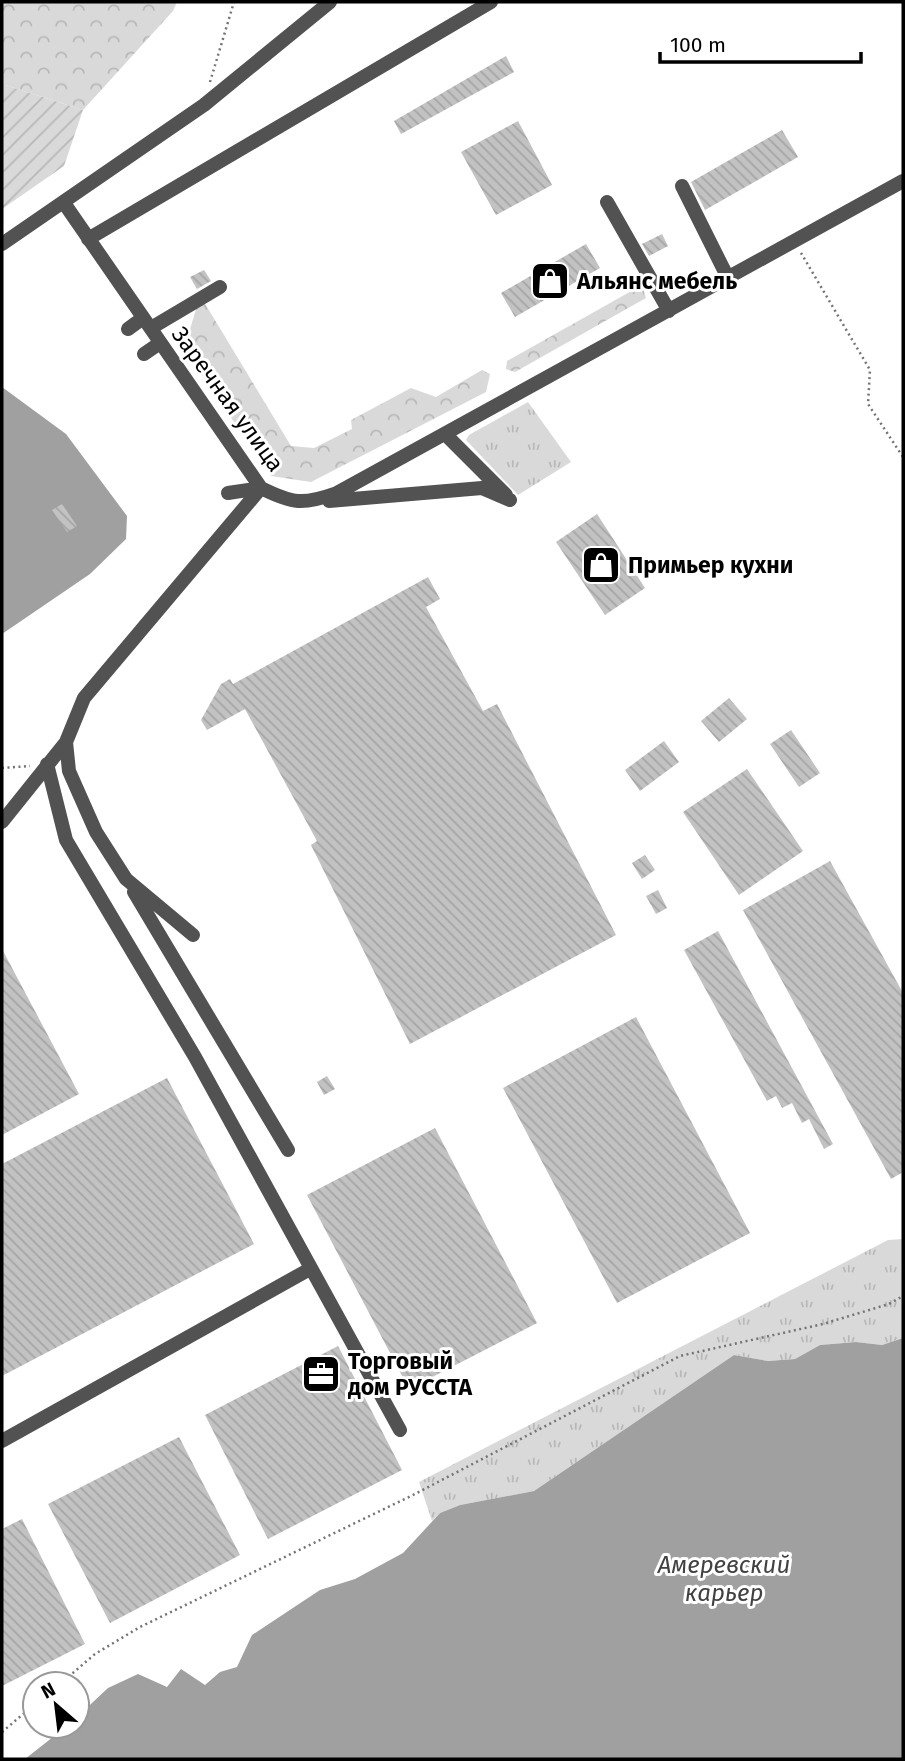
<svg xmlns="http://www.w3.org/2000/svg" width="905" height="1761" font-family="'Fira Sans',sans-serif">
  <defs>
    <pattern id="grass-tufts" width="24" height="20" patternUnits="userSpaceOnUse" patternTransform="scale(1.75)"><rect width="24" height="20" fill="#d9d9d9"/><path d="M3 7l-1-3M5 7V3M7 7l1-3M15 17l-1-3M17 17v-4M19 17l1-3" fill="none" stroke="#b8b8b8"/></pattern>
    <pattern id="forest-crowns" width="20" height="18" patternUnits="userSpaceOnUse" patternTransform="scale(1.75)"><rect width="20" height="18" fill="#d9d9d9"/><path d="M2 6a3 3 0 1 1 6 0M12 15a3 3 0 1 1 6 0" fill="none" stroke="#b8b8b8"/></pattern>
    <pattern id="garden-furrows" width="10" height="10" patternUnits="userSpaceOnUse" patternTransform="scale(1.75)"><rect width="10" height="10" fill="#d9d9d9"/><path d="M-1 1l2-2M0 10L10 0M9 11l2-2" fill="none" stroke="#b8b8b8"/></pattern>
    <pattern id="building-back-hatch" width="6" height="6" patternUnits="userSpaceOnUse" patternTransform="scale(1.75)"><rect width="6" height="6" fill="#c2c2c2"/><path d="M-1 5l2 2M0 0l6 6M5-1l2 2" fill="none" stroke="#a5a5a5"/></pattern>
  </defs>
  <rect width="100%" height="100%" fill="#fff"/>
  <path fill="url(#grass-tufts)" d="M528,402l43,60 -53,33 -52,-55 3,-5z
    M903,1239v99l-21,7 -26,-3 -36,3 -25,14 -27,2 -34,-6 -200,136 -74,14 -20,8 -8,8 -13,-39 469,-242z"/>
  <path fill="url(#forest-crowns)" d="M2,2h175l-4,9 -90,99 -81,-26z
    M642,285l4,13 -131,74 -9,-3 1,-8z
    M204,302l87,144 23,2 38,-19 -1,-9 60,-32 25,9 46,-27 8,4 -4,18 -175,90 -40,-6 -87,-127 13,-43z"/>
  <path fill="url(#garden-furrows)" d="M2,84l81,26 -19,56 -62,43z"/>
  <path fill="#a0a0a0" d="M2,387l64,47 61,82 -1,23 -36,35 -88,60z
    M903,1338v421h-878l42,-33h10v-9l31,-29 30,-14 29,13 14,-18 24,16 15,-13 17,-5 15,-32 68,-45 35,-11 48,-26 37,-40 20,-8 74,-14 200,-136 34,6 27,-2 25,-14 36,-3 26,3z"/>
  <path fill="url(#building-back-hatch)" d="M506,56l8,16 -113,62 -7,-13z
    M518,121l34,64 -56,30 -35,-63z
    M782,130l16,27 -93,53 -14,-28z
    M662,234l6,12 -19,10 -7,-12z
    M586,244l14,24 -85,49 -14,-24z
    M204,270l7,11 -14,8 -7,-12z
    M62,504l15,22 -10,6 -15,-22z
    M597,514l48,74 -40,27 -49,-73z
    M428,577l12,22 -14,8 57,104 14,-7 119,231 -206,109 -99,-199 6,-4 -72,-132 -38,21 -6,-10 20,-36 9,-5 3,5z
    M729,698l18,21 -28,23 -18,-21z
    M791,730l29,43 -21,14 -29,-43z
    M664,741l15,21 -39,29 -15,-21z
    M747,769l56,82 -64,44 -56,-83z
    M645,855l10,15 -13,9 -10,-16z
    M830,861l73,132v179l-12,7 -148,-269z
    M658,890l9,18 -11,6 -10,-18z
    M718,931l115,213 -9,5 -15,-30 -7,4 -10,-20 -10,5 -6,-12 -9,5 -83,-151z
    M2,949l77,145 -77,41z
    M636,1017l114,216 -133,70 -114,-215z
    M327,1076l8,13 -11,6 -7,-13z
    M167,1078l87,166 -252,132v-212z
    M435,1128l102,195 -128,66 -102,-194z
    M338,1346l64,124 -134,69 -63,-124z
    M179,1437l61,118 -130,68 -62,-119z
    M22,1519l63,125 -83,42v-157z"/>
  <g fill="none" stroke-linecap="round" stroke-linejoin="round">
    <path stroke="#747474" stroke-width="2.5" stroke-dasharray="2 3.5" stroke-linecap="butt" d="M210,82l24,-80
      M801,253l69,117 -2,34 35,53
      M2,768l28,-2
      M60,1684l35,-30 45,-27 273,-132 267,-139 143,-32 66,-20 14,-8
      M2,1732l33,-28"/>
    <path stroke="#525252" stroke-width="14" d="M682,186l46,92
      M607,202l62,109
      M64,203l197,285c32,16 42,17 76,5l566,-312
      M88,239l403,-237
      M2,244l202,-139 126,-103
      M151,328l69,-41
      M128,329l15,-11
      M144,354l16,-11
      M445,434l61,61
      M228,493l33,-5
      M329,501l153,-13 28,12
      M47,764l19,76 129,217 205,373
      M2,822l64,-80
      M134,892l154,258
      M193,935l-67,-56 -30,-47 -27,-61 -3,-29 18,-44 177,-210
      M2,1441l308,-172"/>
  </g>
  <defs>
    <symbol id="shop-square" viewBox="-11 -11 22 22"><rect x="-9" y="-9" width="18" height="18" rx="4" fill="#000" stroke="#fff"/><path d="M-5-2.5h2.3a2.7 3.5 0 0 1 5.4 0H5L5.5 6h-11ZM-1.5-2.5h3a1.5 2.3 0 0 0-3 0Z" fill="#fff"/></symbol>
    <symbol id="office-square" viewBox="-11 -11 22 22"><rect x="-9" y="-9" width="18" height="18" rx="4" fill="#000" stroke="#fff"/><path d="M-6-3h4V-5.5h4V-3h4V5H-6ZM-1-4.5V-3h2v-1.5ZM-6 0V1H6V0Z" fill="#fff"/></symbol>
  </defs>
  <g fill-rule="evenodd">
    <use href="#shop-square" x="528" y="259" width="44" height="44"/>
    <use href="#shop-square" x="579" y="543" width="44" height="44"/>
    <use href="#office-square" x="299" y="1352" width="44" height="44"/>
  </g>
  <g text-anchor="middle" stroke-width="6" stroke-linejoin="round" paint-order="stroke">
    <g font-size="23" font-weight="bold" fill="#000" stroke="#fff" text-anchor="start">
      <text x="577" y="289">Альянс мебель</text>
      <text x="628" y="573">Примьер кухни</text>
      <text x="348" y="1369">Торговый<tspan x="348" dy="26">дом РУССТА</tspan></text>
    </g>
    <g font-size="23" fill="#000" stroke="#fff">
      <text transform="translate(228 399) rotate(54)" y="8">Заречная улица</text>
    </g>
    <g font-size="24" font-style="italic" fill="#414141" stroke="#fff">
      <text x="724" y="1573">Амеревский<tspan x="724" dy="28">карьер</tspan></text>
    </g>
  </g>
  <rect width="905" height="1761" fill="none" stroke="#000000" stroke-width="7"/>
  <g transform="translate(56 1705) rotate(332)"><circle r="33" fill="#ffffff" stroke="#999999" stroke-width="2"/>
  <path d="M0-5L12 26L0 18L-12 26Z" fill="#000000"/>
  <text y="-10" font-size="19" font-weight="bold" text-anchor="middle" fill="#000000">N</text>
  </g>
  <path d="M660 52v10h201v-10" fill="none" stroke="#000000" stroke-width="3.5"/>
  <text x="670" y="52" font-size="21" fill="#000000" stroke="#ffffff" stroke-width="5" paint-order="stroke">100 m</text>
</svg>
